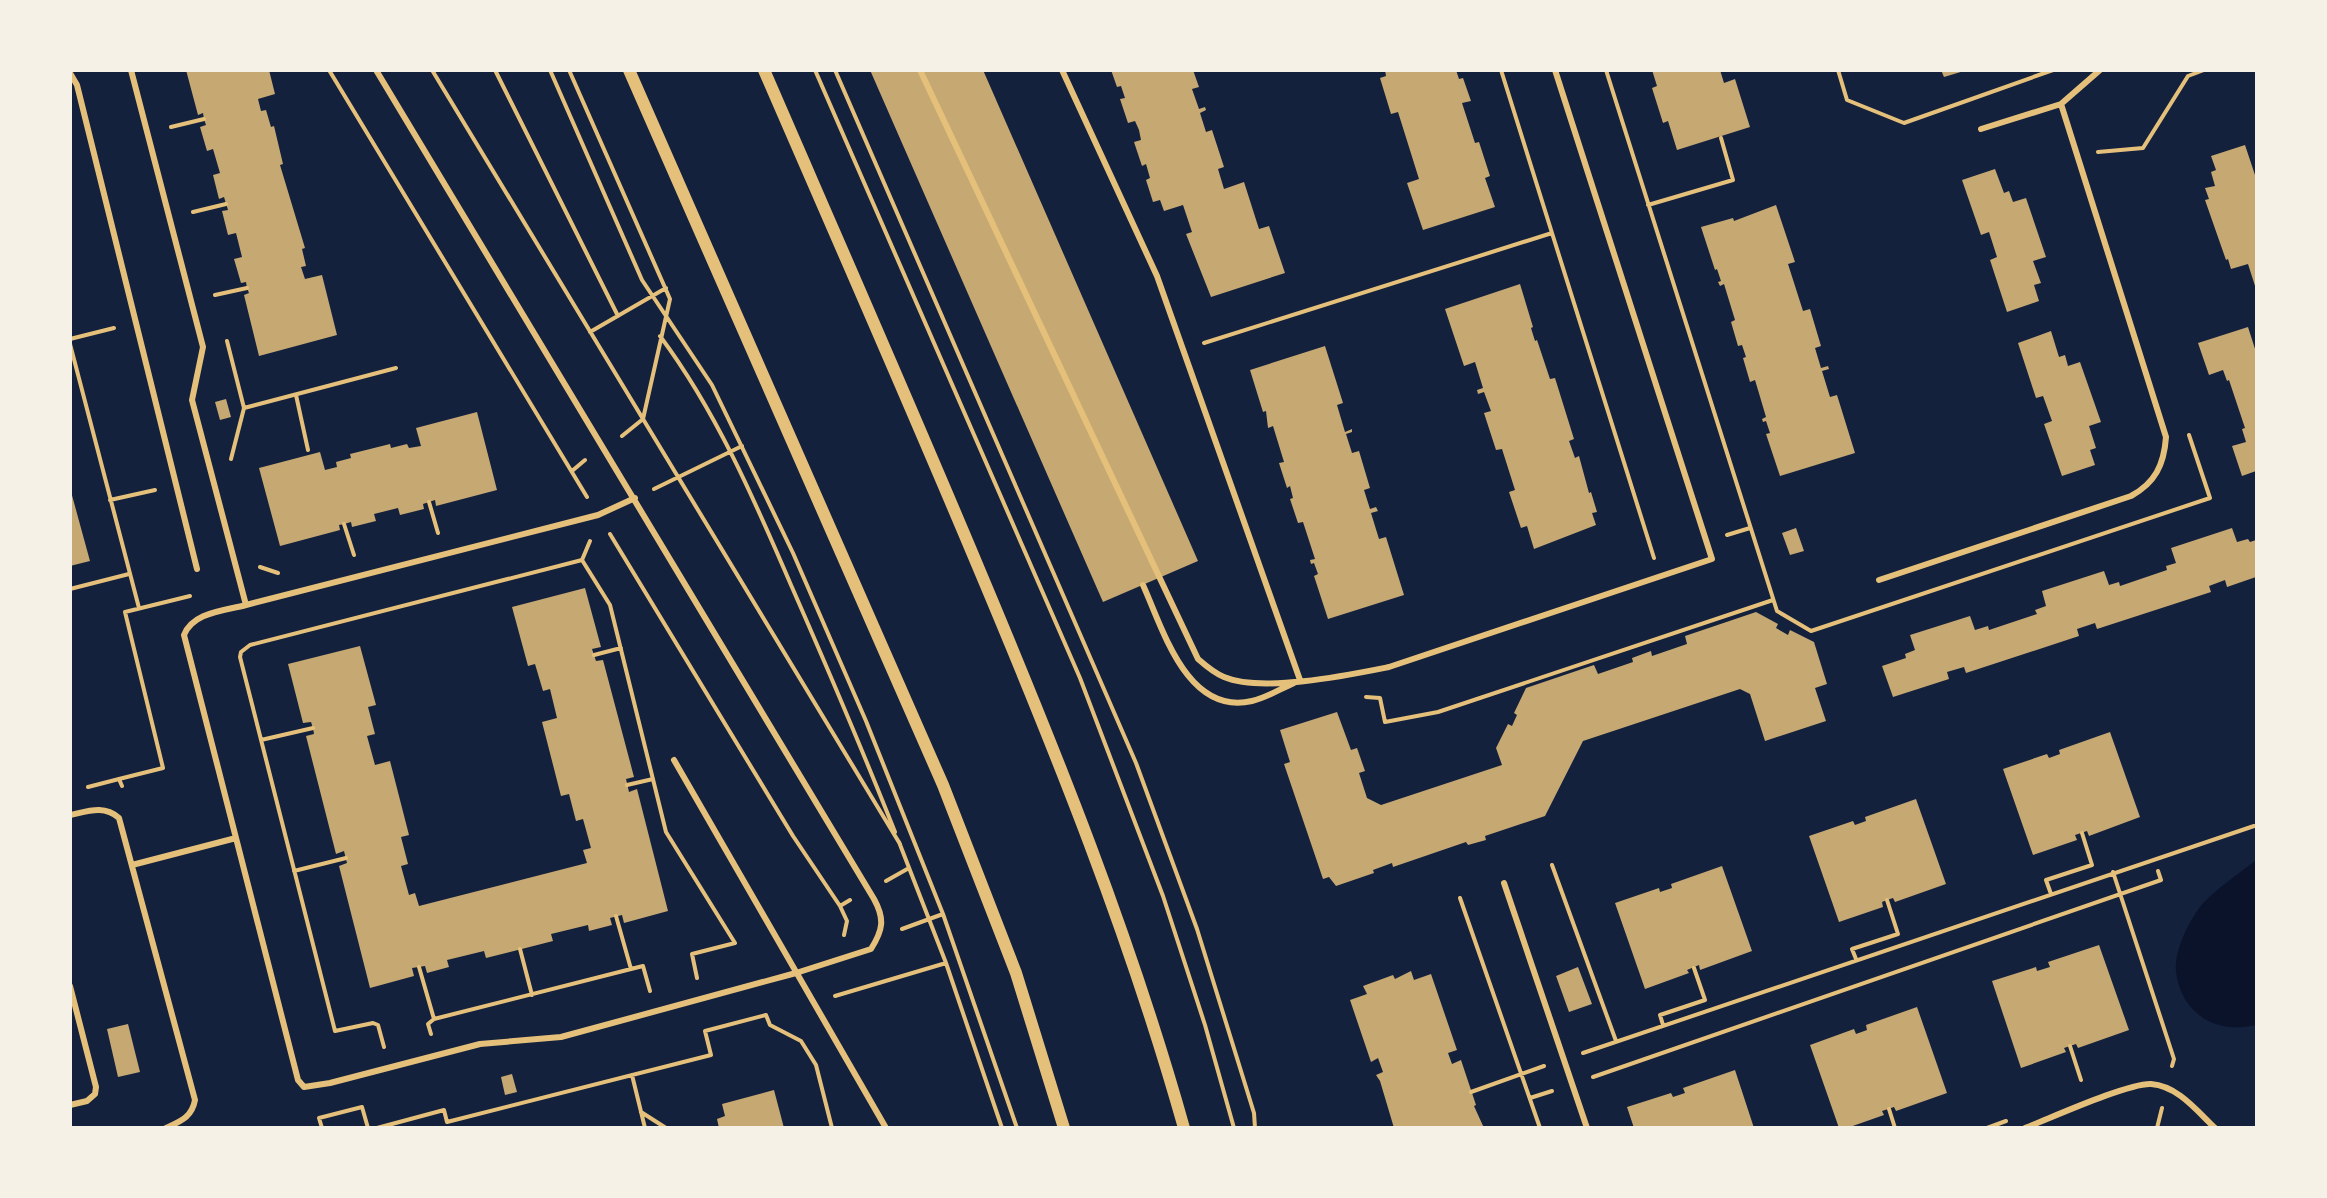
<svg xmlns="http://www.w3.org/2000/svg" width="2327" height="1198" font-family="Overpass,sans-serif">
  <rect width="100%" height="100%" fill="#14213d"/>
  <path fill="#0b132b" d="M2256,860v165c-39,10 -75,-11 -80,-53 -2,-19 10,-45 21,-61 12,-18 42,-37 59,-51z"/>
  <path fill="#c6a872" d="M186,70h83l6,24 -17,5 3,12 5,-1 5,17 3,-1 9,38 -3,1 25,83 -3,1 4,17 -5,1 4,12 17,-4 15,60 -78,21 -15,-61 5,-2 -2,-5 -1,-6 -5,1 -7,-24 8,-2 -6,-24 -8,2 -6,-24 6,-1 -4,-13 -5,2 -6,-24 7,-2 -7,-24 -6,2 -7,-24 6,-2 -2,-6 -1,-6 -5,2z
    M870,70h113l215,491 -95,41z
    M1111,70h82l6,17 -7,2 7,20 6,-2 1,3 -6,3 6,19 6,-2 12,37 -6,2 6,20 20,-7 15,47 10,-3 16,47 -74,24 -25,-63 6,-2 -9,-27 -19,6 -4,-11 -7,2 -7,-22 4,-2 -4,-14 -4,2 -8,-24 7,-2 -2,-10 -4,-9 -7,2 -8,-24 5,-1 -4,-12 -4,1z
    M1385,70h71l3,9 4,-1 8,23 -9,2 13,40 4,-1 11,34 -5,2 10,29 -72,23 -16,-47 12,-4 -21,-67 -7,2 -11,-36 6,-2z
    M1652,70h68l4,13 11,-4 15,48 -73,23 -9,-29 -5,2 -11,-35 5,-2z
    M1941,70h23v1l-20,6z
    M2245,145l11,33v111l-8,-25 -17,5 -3,-10 -2,1 -21,-60 4,-1 -4,-11 10,-2 -4,-14 5,-2 -5,-14z
    M1995,169l9,24 5,-2 4,11 13,-4 20,59 -13,4 8,22 -7,2 5,16 -32,11 -17,-52 7,-3 -8,-25 -8,3 -19,-55z
    M1776,205l19,57 -7,2 15,47 7,-2 11,37 -6,2 6,20 7,-2 1,3 -7,2 8,26 7,-2 18,58 -75,23 -14,-42 4,-1 -4,-12 -3,1 -1,-3 4,-2 -8,-27 -3,-10 -5,2 -7,-24 3,-1 -4,-12 -4,1 -7,-24 4,-2 -11,-36 -4,2 -2,-4 3,-1 -4,-12 -2,1 -14,-43 32,-9 1,3z
    M1520,284l13,43 -2,1 4,13 2,-1 13,39 5,-1 19,61 -5,2 6,17 4,-2 10,37 2,-1 6,20 -5,1 4,12 -62,24 -7,-23 -6,2 -12,-36 6,-2 -13,-41 -6,1 -12,-37 7,-2 -7,-19 -6,2 -1,-4 6,-2 -8,-26 -11,4 -19,-57z
    M2248,327l8,25v119l-14,5 -10,-30 14,-4 -4,-13 3,-1 -16,-48 -2,1 -4,-11 -14,5 -11,-32z
    M2051,331l8,26 6,-2 3,11 12,-4 21,60 -12,4 7,22 -6,2 5,15 -33,11 -18,-52 8,-3 -9,-25 -7,2 -18,-55z
    M1325,346l18,57 -6,2 8,27 7,-3v3l-6,2 6,19 7,-2 11,37 -6,2 6,19 6,-2 2,4 -7,2 8,26 7,-2 18,58 -76,24 -14,-43 4,-2 -4,-11 -3,1 -1,-4 5,-1 -12,-37 -5,1 -8,-24 3,-1 -3,-12 -3,2 -8,-25 5,-1 -11,-36 -5,2 -2,-17 -3,1 -13,-42z
    M226,399l5,18 -11,3 -5,-18z
    M477,412l20,78 -61,16 -1,-6 -12,4 1,5 -24,6 -2,-7 -24,6 2,7 -24,6 -1,-5 -7,2 -5,1 1,5 -60,16 -21,-78 61,-16 5,18 12,-3 -1,-5 15,-4 -1,-4 40,-10 1,4 16,-4 2,4 12,-2 -5,-18z
    M70,488l20,73 -20,5z
    M1796,528l8,23 -14,4 -8,-22z
    M2232,528l5,14 11,-3 2,3 6,-2v37l-29,10 -2,-7 -16,6 2,6 -114,37 -2,-6 -18,6 2,7 -113,37 -2,-6 -17,5 2,7 -56,18 -11,-31 24,-8 -1,-4 10,-4 -5,-15 60,-19 5,14 13,-4 1,4 48,-16 -2,-4 11,-4 -4,-15 62,-20 5,14 10,-3 1,4 47,-16 -1,-4 10,-3 -5,-15z
    M585,588l16,59 -9,2 4,12 7,-1 31,117 -8,2 3,13 8,-3 31,122 -44,12 -2,-8 -12,3 2,7 -23,6 -1,-6 -37,9 2,7 -67,17 -2,-7 -37,9 2,7 -22,6 -2,-7 -13,2 2,8 -44,12 -31,-122 8,-3 -3,-12 -8,3 -30,-118 8,-2 -1,-6 -2,-6 -8,1 -15,-59 72,-18 16,59 -8,2 7,27 -8,2 8,29 15,-4 19,74 -8,2 7,27 -7,2 8,29 6,-2 4,13 168,-43 -4,-13 8,-2 -8,-29 -7,2 -7,-27 -8,2 -19,-74 15,-4 -7,-29 -7,2 -8,-27 -7,2 -16,-59z
    M1756,612l22,12 -2,4 12,7 2,-5 24,12 13,42 -12,4 11,33 -61,20 -15,-47 -10,-5 -157,52 -38,75 -60,20 1,4 -18,5 -2,-3 -73,25 -1,-4 -19,7 1,3 -38,13 -7,-9 -6,2 -39,-115 6,-2 -10,-32 57,-18 14,38 6,-2 8,23 -6,2 8,25 14,7 121,-40 -6,-17 12,-24 4,2 5,-11 -3,-2 12,-25 68,-23 4,9 35,-12 -1,-4 19,-7 1,5 35,-12 -2,-8z
    M2110,732l30,85 -51,19 -2,-5 -12,4 2,5 -44,15 -30,-86 44,-15 2,4 11,-4 -1,-4z
    M1916,799l30,85 -51,18 -2,-4 -6,2 -5,2 1,5 -44,15 -30,-86 44,-15 2,4 11,-4 -1,-4z
    M1722,866l30,85 -52,19 -1,-5 -12,5 2,3 -44,16 -30,-86 44,-15 1,4 12,-4 -1,-4z
    M2099,945l30,85 -51,18 -2,-4 -12,4 2,4 -45,16 -29,-87 44,-14 1,4 13,-4 -2,-5z
    M1578,967l14,37 -23,8 -13,-36z
    M1411,971l3,9 17,-6 26,76 -9,3 4,11 9,-4 15,45 -2,1 10,22h-90l-14,-47 -4,-6 7,-3 -5,-14 -7,4 -21,-62 17,-6 -4,-8 30,-11 2,4z
    M1917,1007l30,86 -51,18 -2,-4 -12,4 2,4 -37,13h-8l-29,-83 44,-16 2,5 11,-4 -1,-5z
    M128,1024l12,48 -22,5 -11,-48z
    M1735,1070l19,58h-120l-7,-21 44,-14 2,4 12,-4 -2,-5z
    M512,1074l5,18 -12,3 -4,-18z
    M774,1090l10,38h-65l-2,-9 8,-3 -3,-12z"/>
  <g fill="none" stroke-linecap="round" stroke-linejoin="round">
    <path stroke="#e5c07b" stroke-width="4" d="M329,70l258,427
      M432,70l211,349 -21,17
      M495,70l123,246
      M550,70l92,210 70,105 81,168 73,168 77,193 74,214
      M569,70l101,229 -27,120 257,425
      M815,70l265,608 83,218 42,129 29,103
      M835,70l301,693 61,166 57,184 1,15
      M1606,70l171,541 34,20 399,-133 -21,-63
      M1838,70l9,30 57,23 149,-53
      M171,127l33,-8
      M2098,152l45,-4 45,-72 16,-6
      M1648,205l85,-25 -12,-42
      M193,212l33,-8
      M1552,233l102,325
      M215,295l32,-7
      M590,332l76,-44
      M660,336c56,75 94,163 131,249 36,82 71,164 104,247
      M70,339l44,-11
      M227,341l17,67 -13,51
      M1204,343l348,-110 -51,-163
      M70,344l69,264
      M296,395l12,55
      M244,408l152,-40
      M572,471l13,-11
      M654,489l88,-43
      M110,500l45,-10
      M429,502l9,31
      M344,524l10,31
      M610,534l183,302 47,70
      M1727,535l23,-7
      M582,560l28,45 56,227 69,111 -43,11 5,24
      M260,567l18,6
      M70,589l59,-15
      M594,655l27,-7
      M1366,697l14,1 5,24 53,-10 335,-112
      M261,740l52,-12
      M627,785l26,-6
      M122,786l-3,-7 44,-11 -38,-156 65,-16
      M88,787l31,-8
      M899,842l47,121 56,165
      M1552,865l64,176
      M294,871l52,-13
      M2113,872l61,187 -2,7
      M886,881l23,-13
      M2051,894l-5,-14 46,-15 -10,-32
      M1460,898l80,230
      M616,916l15,53 12,-3 7,25
      M902,929l41,-15
      M844,935l3,-14 -7,-15 10,-6
      M520,949l12,46
      M1856,959l-4,-10 46,-15 -11,-34
      M419,967l15,52
      M835,996l111,-33
      M1663,1025l-3,-10 45,-15 -11,-32
      M431,1034l-3,-10 6,-5 197,-50
      M2070,1046l11,34
      M384,1047l-6,-22 -5,-2 -38,8 -95,-374 1,-5 9,-7 332,-85 8,-19
      M1583,1053l671,-227
      M632,1075l13,53
      M1593,1077l568,-197 -3,-9
      M1471,1092l73,-26
      M1530,1098l22,-7
      M1889,1109l6,19
      M641,1112l25,16
      M322,1128l-3,-10 43,-11 6,21
      M377,1128l67,-18 3,12 264,-67 -6,-24 61,-16 4,10 31,16 15,24 16,63
      M1987,1128l19,-7
      M2157,1128l5,-20"/>
    <path stroke="#e5c07b" stroke-width="6" d="M131,70l72,277 -11,53 54,205
      M376,70l498,829c11,20 9,31 -3,50l-75,24 -235,64 -81,7 -150,39 -26,4 -6,-7 -114,-445c9,-23 40,-24 62,-30l352,-90 37,-17
      M920,70l278,589c8,7 16,14 26,18 38,16 125,-2 165,-10l323,-108 -157,-489
      M1062,70l95,206 143,404
      M70,73l7,12 120,484
      M1981,129l80,-25
      M1879,580l252,-84c24,-13 33,-31 35,-59l-105,-333 39,-34
      M1143,585c20,44 44,131 109,116 14,-3 28,-12 42,-18
      M674,760l212,368
      M70,815c19,-4 34,-10 49,3l76,282c-3,17 -14,21 -29,28
      M132,865l104,-27
      M1504,883l83,245
      M70,986l26,101 -1,7 -8,7 -17,4
      M2025,1128c26,-10 103,-45 126,-44 27,2 46,27 64,44"/>
    <path stroke="#e5c07b" stroke-width="12" d="M629,70l314,715 73,188 48,155
      M764,70c72,166 145,332 215,499 77,183 151,367 205,559"/>
  </g>
  <rect width="2327" height="1198" fill="none" stroke="#f6f1e7" stroke-width="144"/>
</svg>
